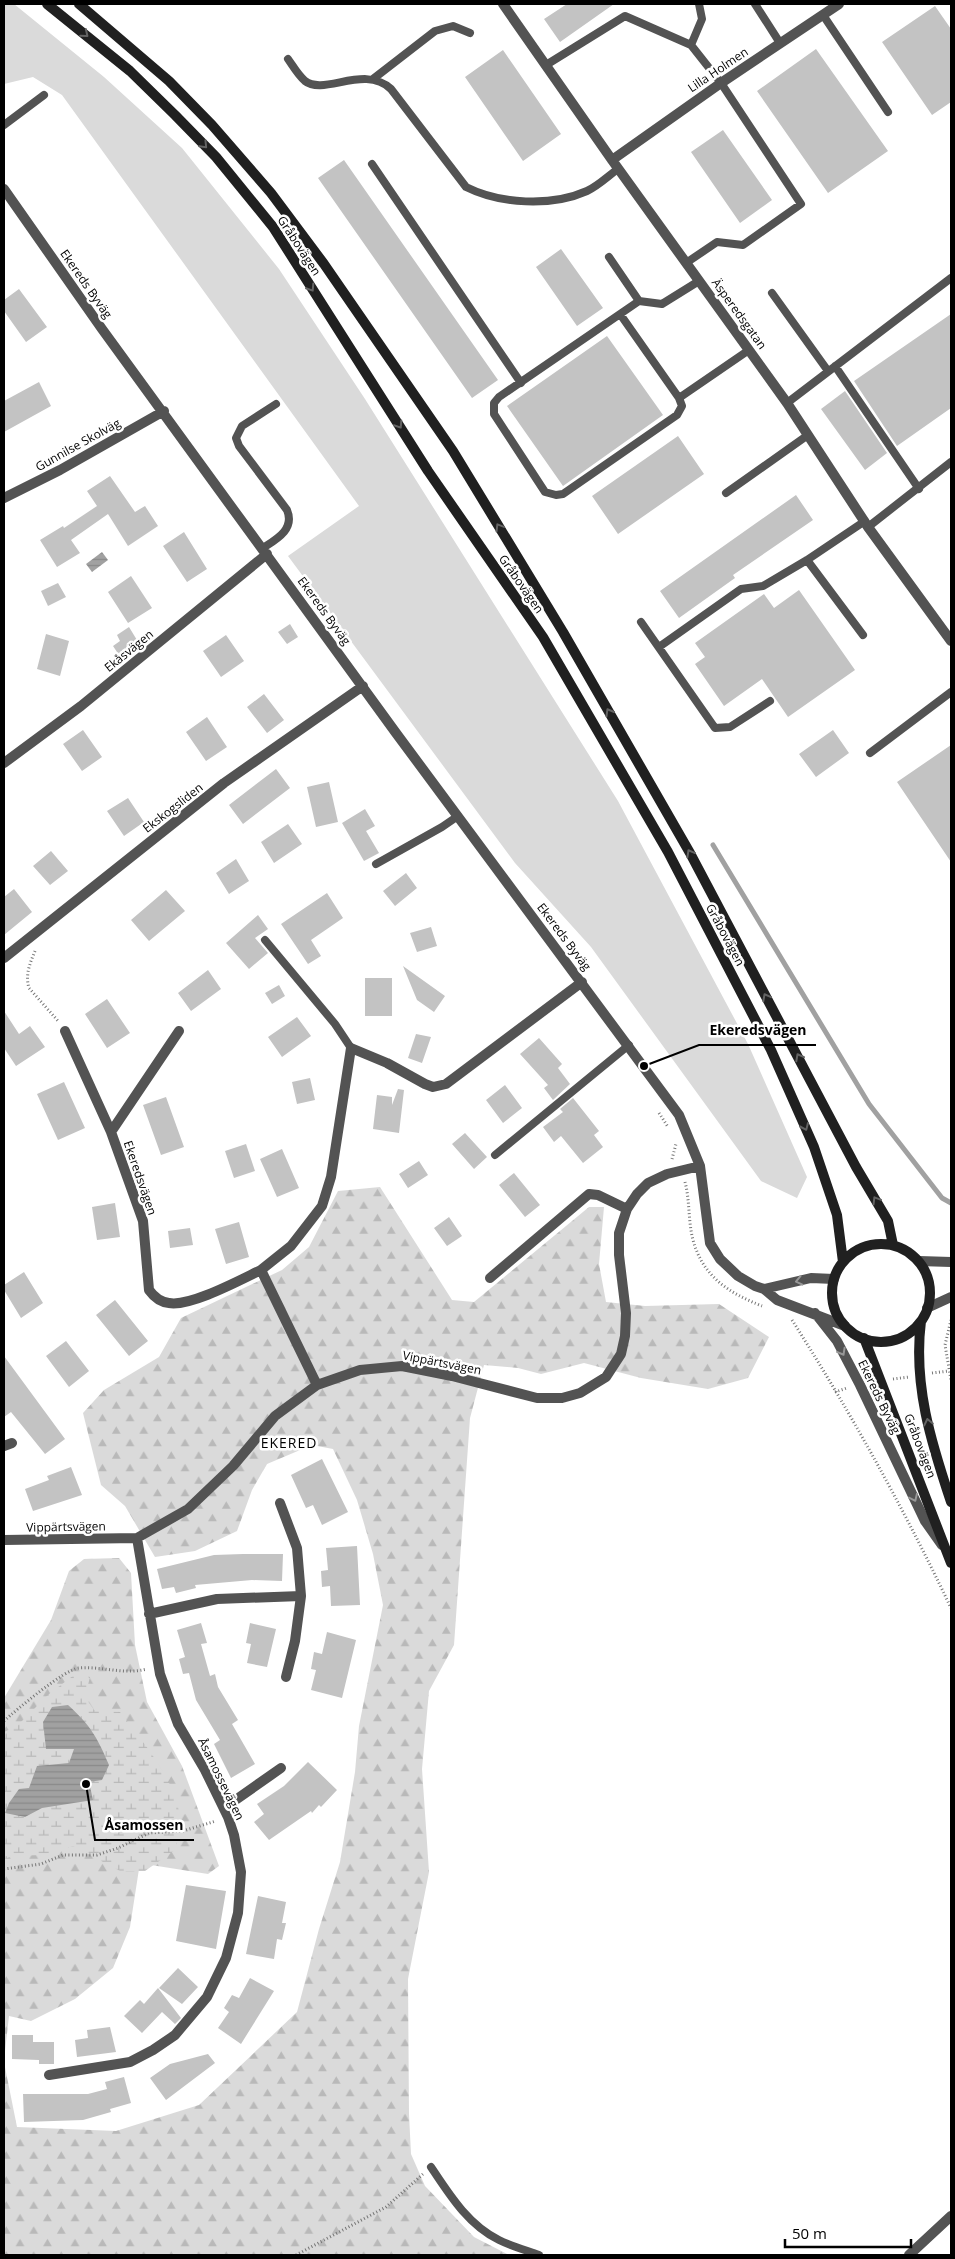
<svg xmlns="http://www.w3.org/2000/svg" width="955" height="2259" font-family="'Open Sans',sans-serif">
  <defs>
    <pattern id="forest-firs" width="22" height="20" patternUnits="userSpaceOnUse" patternTransform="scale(1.25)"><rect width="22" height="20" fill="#dadada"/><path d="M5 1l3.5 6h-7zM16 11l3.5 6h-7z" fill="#b9b9b9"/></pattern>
    <pattern id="wetland-marsh" width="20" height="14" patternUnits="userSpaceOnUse" patternTransform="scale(1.25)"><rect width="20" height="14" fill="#dadada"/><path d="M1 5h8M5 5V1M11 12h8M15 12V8" fill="none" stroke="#b9b9b9"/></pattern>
    <pattern id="water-rules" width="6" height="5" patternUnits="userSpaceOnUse" patternTransform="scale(1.25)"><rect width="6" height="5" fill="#a1a1a1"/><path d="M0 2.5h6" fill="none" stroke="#898989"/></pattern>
  </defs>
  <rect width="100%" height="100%" fill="#fff"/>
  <path fill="#dadada" d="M4,4h10l90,73 78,71 97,121 86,130 253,402 130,243 59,133 -10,21 -36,-17 -170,-234 -76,-84 -227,-307 71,-50 -297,-411 -29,-18 -29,7z"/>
  <path fill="url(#forest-firs)" d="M380,1187l72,113 22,2 115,-95h15l-5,57 7,38 39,4 74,-2 50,33 -21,41 -40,11 -67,-11 -57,-15 -43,11 -23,-6 -34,-3 -14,53 -16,227 -25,46 -7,78 7,103 -21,107 1,135 2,40 14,32 49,51 35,18h-505v-193l13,65 99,4 83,-26 98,-93 22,-83 21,-67 15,-90 4,-46 24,-121 -10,-51 -16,-54 -24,-51 -21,-4 -45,19 -15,26 -15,41 -42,20 -40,6 -30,-51 -24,-21 -18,-72 21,-23 55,-33 22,-39 101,-48 27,-23 29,-56z
    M119,1558l12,15 4,72 12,57 35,64 37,100 -11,8 -57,-9 -12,4 -9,58 -17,41 -38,31 -44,22 -22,-5 -5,44v-362l47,-78 18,-49 15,-12z"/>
  <path fill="url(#wetland-marsh)" d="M74,1675l16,2 -5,20 9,13 26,2c22,29 57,69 60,107 1,10 -3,22 -5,31l-30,21h-25l-47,-25 -32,9 -28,1 -9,3v-127l13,-6 32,-32z"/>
  <path fill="url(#water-rules)" d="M102,552l6,8 -16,12 -6,-8z
    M68,1705c23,21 29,32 41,60l-7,15 -13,2 4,18 -51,8 -17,9 -20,-4 4,-10 10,-14 10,-1 8,-22 32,-3 5,-14h-28l-3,-27 9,-15z"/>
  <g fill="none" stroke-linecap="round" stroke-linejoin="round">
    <path stroke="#a1a1a1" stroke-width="5" d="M713,845l156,259 73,94 9,5"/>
  </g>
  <path fill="#c3c3c3" d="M567,4h47l-54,38 -16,-23z
    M935,6l16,23v73l-19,13 -50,-73z
    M816,49l72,102 -60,42 -71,-102z
    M503,50l58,84 -38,27 -58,-84z
    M723,130l49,70 -32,23 -49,-71z
    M344,160l154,220 -26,18 -154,-220z
    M561,249l42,59 -26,18 -41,-59z
    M19,289l28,38 -21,15 -22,-31v-11z
    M951,314v94l-54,38 -43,-65z
    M607,336l56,79 -100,71 -56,-80z
    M39,382l12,24 -47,26v-31z
    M845,391l42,62 -22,17 -44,-61z
    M678,436l26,38 -86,60 -26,-38z
    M110,476l25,36 10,-6 13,20 -30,20 -20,-32 -37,26 9,13 -23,14 -17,-27 23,-14 1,2 33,-22 -10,-15z
    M796,495l17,25 -80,55 2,3 -56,40 -19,-27z
    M184,532l23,37 -20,13 -24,-36z
    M131,576l21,32 -24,15 -20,-31z
    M58,583l8,14 -18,9 -7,-15z
    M799,590l56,80 -67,47 -26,-38 -38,27 -29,-42 10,-7 -10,-14 69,-49 10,14z
    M290,624l8,13 -11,7 -9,-12z
    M129,627l11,18 -19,13 -8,-12 7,-5 -3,-6z
    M46,634l23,7 -9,35 -23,-7z
    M226,635l18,26 -23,16 -18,-26z
    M264,694l20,26 -17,13 -20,-26z
    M207,717l20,30 -21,14 -20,-29z
    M83,730l19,27 -20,14 -19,-27z
    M833,730l16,23 -33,24 -17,-23z
    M951,745v117l-54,-80z
    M276,769l14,19 -47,36 -14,-19z
    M329,782l9,40 -22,5 -9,-40z
    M128,798l16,24 -20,14 -17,-25z
    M365,809l10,17 -9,5 13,22 -15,8 -22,-38z
    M288,824l14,20 -28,19 -13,-21z
    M51,851l17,20 -18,14 -17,-19z
    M236,859l13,22 -20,13 -13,-21z
    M406,873l11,15 -22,18 -12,-15z
    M14,889l18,23 -28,23v-38z
    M166,890l19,21 -36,30 -18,-21z
    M327,893l16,25 -32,22 10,16 -13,8 -27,-40z
    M258,915l10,14 -13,9 13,15 -19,16 -23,-26z
    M431,927l6,19 -20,6 -7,-19z
    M403,966l42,30 -11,16 -17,-12z
    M208,970l13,19 -30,22 -13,-18z
    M365,978h27v38h-27z
    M279,985l6,11 -13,8 -7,-11z
    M107,999l23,34 -23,15 -22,-34z
    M4,1011l15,23 11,-8 15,21 -29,19 -12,-18z
    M297,1017l14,19 -29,21 -14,-20z
    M416,1034l15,3 -9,26 -14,-5z
    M539,1038l23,26 -4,4 12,16 -17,16 -9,-12 4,-3 -28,-31z
    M310,1078l5,22 -18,4 -5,-22z
    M64,1082l21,46 -27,12 -21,-46z
    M505,1085l17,23 -19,15 -17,-23z
    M398,1089l6,1 -5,43 -26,-4 4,-34 15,2v8z
    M166,1097l18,50 -23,8 -18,-50z
    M573,1098l26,33 -5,4 9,12 -20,16 -22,-27 -7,6 -11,-15 20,-15 -3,-3z
    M465,1133l22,24 -13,12 -22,-25z
    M246,1144l9,27 -21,7 -9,-27z
    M282,1149l17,39 -22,9 -17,-38z
    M419,1161l9,14 -20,13 -9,-14z
    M514,1173l26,32 -15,12 -26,-32z
    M115,1203l5,34 -23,3 -5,-33z
    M449,1217l13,19 -15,10 -13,-18z
    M239,1222l10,35 -23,7 -11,-35z
    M190,1228l3,17 -23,3 -2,-17z
    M24,1272l19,31 -22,15 -17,-28v-5z
    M115,1300l33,41 -19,15 -33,-41z
    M66,1341l23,30 -20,16 -23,-31z
    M4,1356l61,83 -20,15 -34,-42 -7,5z
    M322,1459l26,53 -26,13 -9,-20 -7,3 -15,-33z
    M71,1467l11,28 -49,16 -8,-22 24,-9 -2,-4z
    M357,1546l3,59 -29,1 -1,-20 -8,1 -1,-16 7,-1 -2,-22z
    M243,1554h40l-1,27 -30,-1 -57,5 1,3 -20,5 -2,-6 -12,2 -5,-20 57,-14z
    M201,1623l6,20 -6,1 9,32 5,-2 3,13 20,33 -6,4 23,40 -24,14 -17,-34 6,-4 -24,-40 -7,-27 -6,1 -4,-15 6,-2 -8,-27z
    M250,1623l26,6 -9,38 -20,-4 4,-19 -5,-1z
    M327,1632l29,8 -14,58 -31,-8 5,-20 -5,-1 3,-17 8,2z
    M308,1762l29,28 -16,17 -2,-2 -7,8 -1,-2 -42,29 -15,-18 10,-8 -7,-10 27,-18z
    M186,1885l40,6 -10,58 -40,-8z
    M258,1896l28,6 -4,21h4l-4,17 -5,-1 -3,20 -28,-5z
    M178,1968l20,19 -16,17 -23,-16z
    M250,1978l24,13 -33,53 -23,-16 11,-16 -5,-4 8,-13 7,3z
    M158,1988l23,30 -6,6 -13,-12 -20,21 -18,-17 16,-16 4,4z
    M110,2027l6,25 -39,5 -2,-17 13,-2 -1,-8z
    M12,2035h21v7h21v22h-15v-4l-27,-1z
    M208,2054l7,9 -49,37 -16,-22 20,-14z
    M124,2077l7,26 -21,6 1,3 -28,8 -59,2 -1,-28h65l19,-5 -2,-7z"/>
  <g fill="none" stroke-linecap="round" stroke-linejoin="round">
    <path stroke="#757575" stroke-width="3" stroke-dasharray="1 2.5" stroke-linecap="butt" d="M35,951c-5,12 -10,24 -6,37l30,34
      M659,1113l9,14
      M672,1159l4,-15
      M685,1182c5,19 3,39 8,58 10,37 36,53 69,66
      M792,1320c59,93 112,189 159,288
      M951,1320l-6,25 6,35
      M932,1373l17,-2
      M893,1379l16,-2
      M835,1392l12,-4
      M4,1721c12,-11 61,-52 75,-53 23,-2 45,7 68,1
      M4,1869l37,-5 22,-9h34l21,-7 31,-15 34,-2 33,-10
      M296,2255l90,-48 37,-33"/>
    <path stroke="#535353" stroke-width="8" d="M755,4l25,39
      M823,15l65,97
      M691,45l11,-26 -3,-15
      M288,59c5,7 10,16 17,22 19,15 60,-17 86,8l75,98c34,17 85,20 121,4 11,-5 21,-15 31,-22
      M546,65l79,-49 66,29 30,38 80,121 -58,41 -26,-3 -31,21
      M373,79l62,-48 18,-5 17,7
      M4,125l40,-30
      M372,164l149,219
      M609,257l30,44
      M772,293l56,78
      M620,314l59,84 70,-48
      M835,366l84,123
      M679,398l3,8 -5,9 -114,79 -7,1 -11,-3 -51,-78v-11l5,-6 140,-96 23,3 37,-23
      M787,403l164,-125
      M726,493l82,-58
      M868,527l83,-65
      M263,548c14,-9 32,-19 24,-38l-48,-64 -3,-8 6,-12 34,-22
      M807,560l56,75
      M641,622l74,106 15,-1 40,-26
      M659,647l82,-58 22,-3 44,-26 58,-39
      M870,753l81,-61
      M376,864l66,-37 16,-11
      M265,940l70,84 16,24
      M495,1155l134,-110
      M431,2167c18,27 37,58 68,73 12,6 26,10 40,15"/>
    <path stroke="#535353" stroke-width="10" d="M503,4l109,156 175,243 81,124 83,114
      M612,160l109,-77 118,-79
      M4,189l98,140 294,404 283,382 21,51 10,77 10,16 18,17 17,10 9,3 13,11 68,26
      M4,498l56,-28 104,-59
      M4,763l77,-57 186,-152
      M4,958l220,-175 139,-97
      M65,1031l46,101 32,89 6,69c5,7 11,12 20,13 21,4 71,-23 92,-33l56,115
      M111,1132l68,-101
      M919,1261l32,1
      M261,1270l30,-24 31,-40 9,-29 20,-129 36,15 38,21 8,3 13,-3 136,-102
      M490,1278l99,-84 9,1 29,14
      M764,1289l47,-11 23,1
      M927,1308l24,-11
      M815,1313l22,28 23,44 65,136 17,24
      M4,1446l8,-3
      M280,1503l17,45 4,48 -6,45 -9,36
      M4,1540l133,-2 51,-29 45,-43 42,-50 42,-31 43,-15 42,-4 50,10 85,22h25l18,-5 26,-16 15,-23 4,-18 1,-23 -7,-58v-22l8,-24 10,-15 11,-11 19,-9 33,-8
      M149,1614l68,-15 84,-3
      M224,1808l57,-40
      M49,2075l81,-13 23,-12 22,-15 32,-38 19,-39 12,-45 3,-41 -7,-37 -6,-18 -23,-47 -27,-46 -18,-50 -23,-136
      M909,2255l42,-39"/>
    <path stroke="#202020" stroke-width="10" d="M47,4l83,67 45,44 41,42 57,70 155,244 115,166 125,215 103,198 43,97 23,68 6,47
      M79,4l90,77 43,44 59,68 53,71 129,187 110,181 127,221 166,314 32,54 5,24
      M832 1293a49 49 0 1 1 98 0a49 49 0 1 1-98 0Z
      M921,1321c-8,64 10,121 30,181
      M864,1338l87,225"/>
  </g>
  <defs><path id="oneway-chevron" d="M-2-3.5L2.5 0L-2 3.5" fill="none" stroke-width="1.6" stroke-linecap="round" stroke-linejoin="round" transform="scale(1.25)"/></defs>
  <g stroke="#636363">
    <use href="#oneway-chevron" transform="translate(85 34) rotate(39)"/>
    <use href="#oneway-chevron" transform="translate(204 145) rotate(46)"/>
    <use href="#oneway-chevron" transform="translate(311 288) rotate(57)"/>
    <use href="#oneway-chevron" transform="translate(399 425) rotate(57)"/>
    <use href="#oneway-chevron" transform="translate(499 527) rotate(-121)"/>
    <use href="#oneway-chevron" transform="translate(609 712) rotate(-120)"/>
    <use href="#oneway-chevron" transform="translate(690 853) rotate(-119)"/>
    <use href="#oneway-chevron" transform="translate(766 997) rotate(-118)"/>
    <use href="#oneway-chevron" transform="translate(799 1057) rotate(-118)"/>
    <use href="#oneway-chevron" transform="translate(805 1127) rotate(66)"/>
    <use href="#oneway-chevron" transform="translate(876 1200) rotate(-121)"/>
    <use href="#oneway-chevron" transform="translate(928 1422) rotate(-102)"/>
  </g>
  <g stroke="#989898">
    <use href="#oneway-chevron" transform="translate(799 1281) rotate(167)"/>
    <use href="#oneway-chevron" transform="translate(842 1352) rotate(61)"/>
    <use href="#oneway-chevron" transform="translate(914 1498) rotate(65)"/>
  </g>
  <g text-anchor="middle" stroke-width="5" stroke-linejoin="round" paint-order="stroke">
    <g font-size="12" fill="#000" stroke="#fff">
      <text transform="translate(718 70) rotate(-34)" y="4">Lilla Holmen</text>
      <text transform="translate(299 246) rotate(57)" y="4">Gråbovägen</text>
      <text transform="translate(86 284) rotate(55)" y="4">Ekereds Byväg</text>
      <text transform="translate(739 314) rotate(54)" y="4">Äsperedsgatan</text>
      <text transform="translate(78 445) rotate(-29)" y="4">Gunnilse Skolväg</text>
      <text transform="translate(521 584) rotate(55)" y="4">Gråbovägen</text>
      <text transform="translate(324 611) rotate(54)" y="4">Ekereds Byväg</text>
      <text transform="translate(129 651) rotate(-39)" y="4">Ekåsvägen</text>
      <text transform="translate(173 808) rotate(-38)" y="4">Ekskogsliden</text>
      <text transform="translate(725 935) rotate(62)" y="4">Gråbovägen</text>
      <text transform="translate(564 937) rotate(53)" y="4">Ekereds Byväg</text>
      <text transform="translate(140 1178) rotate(71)" y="4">Ekeredsvägen</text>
      <text transform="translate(442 1363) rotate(11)" y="4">Vippärtsvägen</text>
      <text transform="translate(879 1397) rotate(64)" y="4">Ekereds Byväg</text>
      <text transform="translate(920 1446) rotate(69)" y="4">Gråbovägen</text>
      <text transform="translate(66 1527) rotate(-1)" y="4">Vippärtsvägen</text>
      <text transform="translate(221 1779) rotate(64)" y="4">Åsamossevägen</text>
    </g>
    <g font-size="14" letter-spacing="1" fill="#000" stroke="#fff">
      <text x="289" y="1448">EKERED</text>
    </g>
  </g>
  <path fill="none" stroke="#000" stroke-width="2" d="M644 1066L699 1045H816M86 1784L95 1840H194"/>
  <g fill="#000" stroke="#fff" stroke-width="2">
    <circle cx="644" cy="1066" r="5"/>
    <circle cx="86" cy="1784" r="5"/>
  </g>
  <g font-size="14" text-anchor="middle" font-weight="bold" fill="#000" stroke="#fff" stroke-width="5" stroke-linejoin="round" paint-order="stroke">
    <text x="758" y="1035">Ekeredsvägen</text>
    <text x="144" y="1830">Åsamossen</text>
  </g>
  <rect width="955" height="2259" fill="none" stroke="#000000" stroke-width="10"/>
  <path d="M785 2239v8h126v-8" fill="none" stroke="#000000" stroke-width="2.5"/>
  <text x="792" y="2239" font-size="15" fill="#000000" stroke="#ffffff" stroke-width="4" paint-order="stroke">50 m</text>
</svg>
